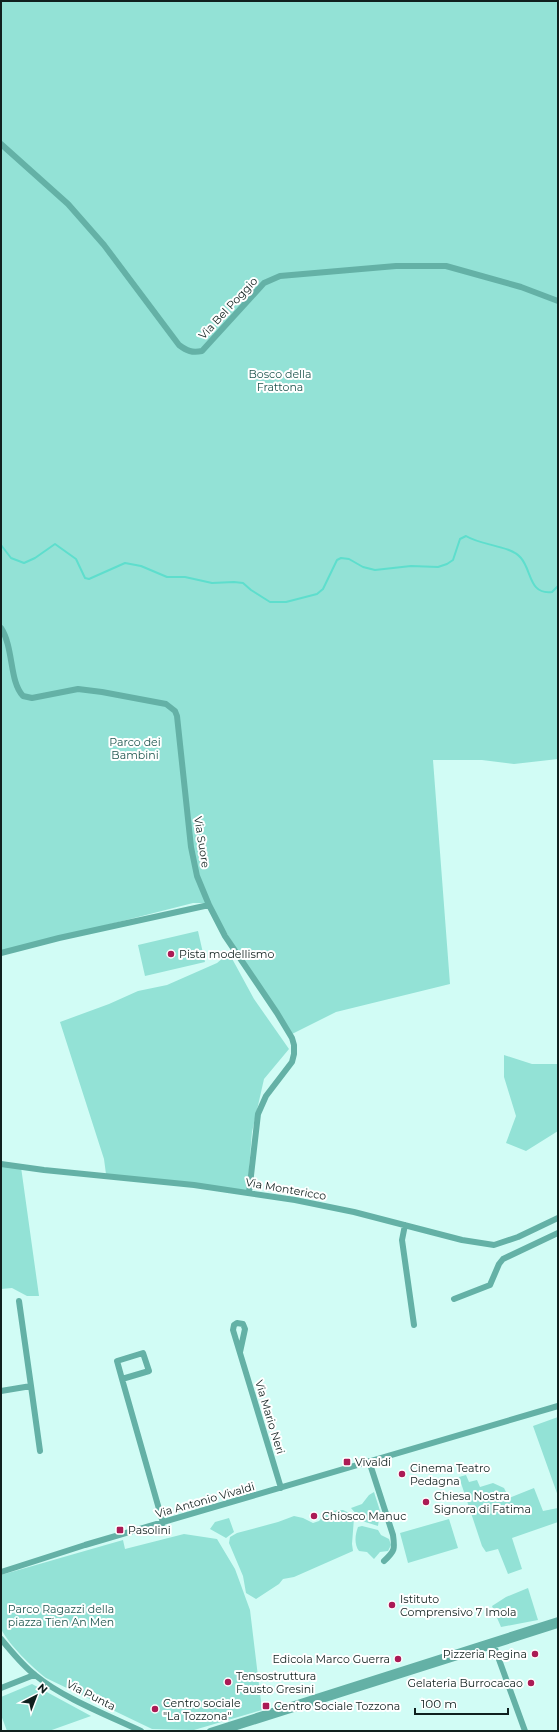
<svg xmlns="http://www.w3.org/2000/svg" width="559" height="1732" font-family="Montserrat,sans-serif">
  <rect width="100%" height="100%" fill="#d1fcf5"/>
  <path fill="#93e2d6" d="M1,1h557v758l-44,5 -32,-4h-49l17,224 -114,28 -46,23 -82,-132h-15l-192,49z
    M198,931l7,31 -60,14 -7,-31z
    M229,953l25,46 35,50 -25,30 -12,53 -5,63 -141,-21 -2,-15 -44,-137 49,-18 29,-13 29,-6 50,-22z
    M504,1055l28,9h26v67l-32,20 -20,-8 10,-27 -12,-39z
    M1,1167h20l18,129h-12l-15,-8 -11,1z
    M558,1417v79l-25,-70z
    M466,1475l3,7 8,-2 3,7 13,-4 11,5 5,10 25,-10 9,23 15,-3v14l-46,16 10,31 -14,5 -10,-25 -12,3 -4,-6 -23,-69z
    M374,1492l8,25 -3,2 -1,7 -16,-5 -11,-13 11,-4 7,-9z
    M343,1510l8,4 3,4 -2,26 1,7 -59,26 -11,2 -4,5 -23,15 -10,-6 -3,-17 -14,-33 1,-6 7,-4 41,-11 16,-6 9,2 10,5 6,-2 9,-10z
    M229,1518l5,14 -8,6 -16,-9 5,-7z
    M449,1519l9,29 -50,15 -8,-30z
    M362,1526l16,4 3,5 8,4 2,6 -3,6 -8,1 -6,7 -7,-7 -8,-1c-5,-7 -4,-16 -1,-24z
    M184,1534l33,5 18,30 15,41 12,100 -68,20 -42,-1 -106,-51c-15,-12 -36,-32 -45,-49v-54l122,-35 2,9z
    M528,1588l10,32 -37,7 -9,-21 14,-9z
    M32,1684l59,32 -42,15h-42l-6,-16v-18z"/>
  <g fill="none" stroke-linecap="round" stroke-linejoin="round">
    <path stroke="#5edecd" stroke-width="2" d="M1,545l10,13 13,5 11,-5 20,-14 21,15 9,19 4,1 36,-16 16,3 26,11h18l27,6 22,-1 9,1 8,7 19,12h16l31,-8 6,-5 14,-29 4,-2 8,1 14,8 12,3 36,-4 27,1 9,-3 6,-4 7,-21 6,-3c16,10 44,9 55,22 11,13 8,37 31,34l6,-6"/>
    <path stroke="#64b1a6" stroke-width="6" d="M1,144l67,60 36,41 75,100c8,6 13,8 23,6l62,-68 16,-7 116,-10h50l75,21 37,14
      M1,628c13,20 8,53 22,68l9,2 46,-9 24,3 64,12 9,7 2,5 14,131 6,29 12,29 16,31 52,77 15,25 2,7v9l-2,8 -26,34 -8,18 -9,79
      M1,953l58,-15 150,-33
      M1,1164l43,6 150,15 101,15 59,12 108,28 32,5 24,-8 40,-19
      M405,1225l-3,15 12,85
      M454,1299l36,-14 9,-21 4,-5 55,-26
      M240,1352l5,-23 -2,-5 -6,-1 -3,2 -1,5 48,158
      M122,1379l27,-8 -6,-18 -26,8 5,18 41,144
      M31,1386l9,65
      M1,1391l30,-5 -12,-85
      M369,1461l24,74c2,14 2,16 -9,26
      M1,1572l84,-27 473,-139
      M1,1639c11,13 21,26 34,36 28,23 72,40 106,56
      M493,1643l32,88
      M1,1688l33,-13
      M210,1731l348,-111
      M224,1731l334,-106"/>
  </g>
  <g fill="#ab1b55" stroke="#fff" stroke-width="1.5">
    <circle cx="171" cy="954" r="4"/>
    <rect x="343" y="1458" width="8" height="8" rx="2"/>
    <circle cx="402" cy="1474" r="4"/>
    <circle cx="426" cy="1502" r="4"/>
    <circle cx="314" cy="1516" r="4"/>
    <rect x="116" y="1526" width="8" height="8" rx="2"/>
    <circle cx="392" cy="1605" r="4"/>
    <circle cx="535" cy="1654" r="4"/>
    <circle cx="398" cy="1659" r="4"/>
    <circle cx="228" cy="1682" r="4"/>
    <circle cx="531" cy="1683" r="4"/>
    <rect x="262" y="1702" width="8" height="8" rx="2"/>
    <circle cx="155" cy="1709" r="4"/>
  </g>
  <g text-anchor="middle" stroke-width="4" stroke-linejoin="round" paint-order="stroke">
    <g font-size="11" fill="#10201e" stroke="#fff">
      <text transform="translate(228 308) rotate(-47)" y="4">Via Bel Poggio</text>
      <text transform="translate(202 842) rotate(81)" y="4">Via Suore</text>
      <text transform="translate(286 1189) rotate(10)" y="4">Via Montericco</text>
      <text transform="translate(270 1417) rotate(73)" y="4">Via Mario Neri</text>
      <text transform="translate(205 1500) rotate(-16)" y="4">Via Antonio Vivaldi</text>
      <text transform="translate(91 1695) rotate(27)" y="4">Via Punta</text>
    </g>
    <g font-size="11" fill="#1f564f" stroke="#fff">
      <text x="280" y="378">Bosco della<tspan x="280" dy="13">Frattona</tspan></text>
      <text x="135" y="746">Parco dei<tspan x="135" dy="13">Bambini</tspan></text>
      <text x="61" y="1613">Parco Ragazzi della<tspan x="61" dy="13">piazza Tien An Men</tspan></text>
    </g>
    <g font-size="11" fill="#10201e" stroke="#fff" text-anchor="start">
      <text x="179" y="958">Pista modellismo</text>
      <text x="355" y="1466">Vivaldi</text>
      <text x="410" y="1472">Cinema Teatro<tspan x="410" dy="13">Pedagna</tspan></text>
      <text x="434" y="1500">Chiesa Nostra<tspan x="434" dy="13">Signora di Fatima</tspan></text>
      <text x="322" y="1520">Chiosco Manuc</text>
      <text x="128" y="1534">Pasolini</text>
      <text x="400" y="1603">Istituto<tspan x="400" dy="13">Comprensivo 7 Imola</tspan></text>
      <text x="527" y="1658" text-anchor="end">Pizzeria Regina</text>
      <text x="390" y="1663" text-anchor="end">Edicola Marco Guerra</text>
      <text x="236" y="1680">Tensostruttura<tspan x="236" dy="13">Fausto Gresini</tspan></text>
      <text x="523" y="1687" text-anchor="end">Gelateria Burrocacao</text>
      <text x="163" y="1707">Centro sociale<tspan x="163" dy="13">"La Tozzona"</tspan></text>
      <text x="274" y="1710">Centro Sociale Tozzona</text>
    </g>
  </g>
  <rect width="559" height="1732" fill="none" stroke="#10201e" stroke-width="4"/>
  <g transform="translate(36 1696) rotate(42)" stroke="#ffffff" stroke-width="3" paint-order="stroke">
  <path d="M0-3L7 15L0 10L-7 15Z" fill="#10201e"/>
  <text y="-6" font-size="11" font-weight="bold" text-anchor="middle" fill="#10201e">N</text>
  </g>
  <path d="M415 1708v6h93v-6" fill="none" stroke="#10201e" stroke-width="2"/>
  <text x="421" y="1708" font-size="12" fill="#10201e" stroke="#ffffff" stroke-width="3" paint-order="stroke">100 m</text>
</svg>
